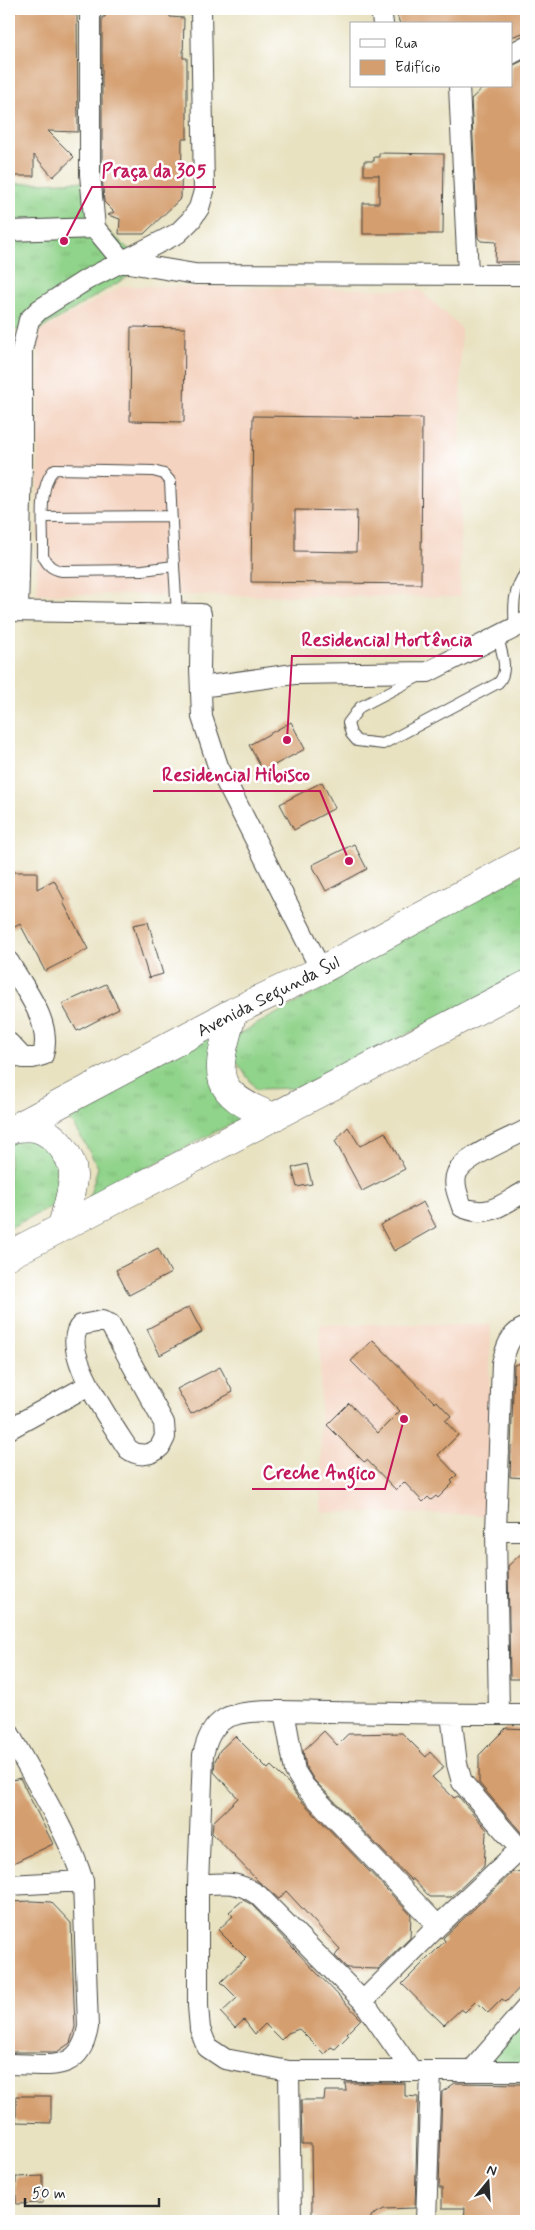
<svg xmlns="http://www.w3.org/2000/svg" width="535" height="2230" font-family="Mynerve,sans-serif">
  <defs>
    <pattern id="grass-tufts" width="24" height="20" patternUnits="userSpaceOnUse" patternTransform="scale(1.25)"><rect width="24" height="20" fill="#90d38a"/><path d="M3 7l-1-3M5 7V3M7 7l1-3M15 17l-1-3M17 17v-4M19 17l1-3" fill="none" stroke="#7cb577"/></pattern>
  </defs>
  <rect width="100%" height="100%" fill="#fff"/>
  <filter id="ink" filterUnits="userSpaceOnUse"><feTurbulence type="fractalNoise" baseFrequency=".02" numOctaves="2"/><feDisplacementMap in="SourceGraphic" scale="10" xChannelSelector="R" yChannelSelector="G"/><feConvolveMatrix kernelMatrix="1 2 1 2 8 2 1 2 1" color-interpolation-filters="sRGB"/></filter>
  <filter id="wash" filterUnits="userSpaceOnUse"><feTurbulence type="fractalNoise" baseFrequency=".0096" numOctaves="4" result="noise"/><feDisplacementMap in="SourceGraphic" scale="20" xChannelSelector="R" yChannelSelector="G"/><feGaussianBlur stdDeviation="1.12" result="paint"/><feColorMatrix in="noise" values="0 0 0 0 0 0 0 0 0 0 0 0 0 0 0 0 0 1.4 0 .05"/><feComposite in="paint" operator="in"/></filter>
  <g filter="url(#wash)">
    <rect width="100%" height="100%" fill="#e8e2c1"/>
    <path fill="#f4d3c0" d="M122,286l298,4 41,38 -1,269 -423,-3 2,-262z
      M320,1324h171l-5,191 -165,-3z"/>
    <path fill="url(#grass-tufts)" stroke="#5e7f5a" d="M90,181l2,36 55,48 -111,67 -27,-3v-145z
      M526,873v101l-226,114 -44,1 -23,-32 4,-22 92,-50 43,-33z
      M214,1034l34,81 -159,83 9,-31 -25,-44 -20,-11z
      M38,1136c30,26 25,36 15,70l-44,22v-90z
      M526,2014v69l-56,-4z"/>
    <g id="blocks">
      <path fill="#d49e6e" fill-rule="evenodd" d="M9,9h68l1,123 -30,-1 26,26 -21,20 -19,-22v21h-25z
        M105,9h65v8l14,1 -1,40h4v81h-5l-1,59 -37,36h-25l1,-15 -12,-4 6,-3 -10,-10 -2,-29v-156h3z
        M395,9h131v23l-15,5v-13h-111z
        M526,59v203h-31l1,-20 -15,-1 -3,-3 -7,-139 14,-13h26l1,-20z
        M379,153l65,1 -1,80h-80v-31h16v-28h-15v-14h10v-4h5z
        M131,327l54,1 -1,94 -54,-1z
        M253,416l169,2 -1,166 -170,-2zM295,510l62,1 -1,41 -61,-1z
        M291,722l14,27 -42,22 -14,-26z
        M322,782l13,26 -41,22 -14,-26z
        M354,844l13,25 -41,22 -14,-26z
        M9,872h28v17l17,-9 11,21 -2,1 25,47 -43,22 -25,-47 -7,4 -4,-8z
        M148,922l15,52 -14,4 -16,-53z
        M106,984l13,25 -42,22 -15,-27z
        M348,1127l12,19 25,-14 20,37 -43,22 -27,-50z
        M307,1164l5,20 -15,3 -5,-19z
        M423,1202l13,25 -42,24 -14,-26z
        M158,1248l13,25 -42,22 -13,-25z
        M189,1307l13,25 -42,23 -13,-26z
        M373,1340l62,63 2,-2 14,15 -6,5 13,14 -20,20 19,20 -6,6 2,2 -15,15 -2,-2 -5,4 -3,-3 -5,5 -19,-20 -8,8 -29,-30 -3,2 -37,-37 22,-22 29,30 22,-22 -49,-50z
        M526,1362v116l-16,-1 4,-112z
        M220,1367l13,25 -42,22 -14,-25z
        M526,1549v130h-16l-2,-113z
        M506,1728l20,1v109l-47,-55v-28z
        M324,1731l13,14 11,-11 54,-1 24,24 4,-5 14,15 -12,10 22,21 4,-2 30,35 -2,2 -2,33 -33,31h-21l-18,-19v3l-98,-101 -8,-13 -3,-16z
        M235,1736l33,33 3,-3 18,18 7,11 115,120 -1,23 -32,31 -31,-1 -12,-12 5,-7 -54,-58 -7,8 -21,-18 -46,-48 1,-11 25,-24 -24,-26 1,-11 5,-11z
        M20,1778l33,66 -44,21v-84z
        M513,1872l13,1v108l-20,21 -4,-3 -14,14 -12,-12 -11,11 -4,-3 -17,16 -42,-41 43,-43 -2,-3z
        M243,1900l8,4 110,115 -14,14 2,2 -14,14 -4,-2 -7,7 -25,-25 -11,4 -7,7 -16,-16 -10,10 -11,-14 -9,8 -14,-15 16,-15 -16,-16 25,-24 -28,-28 15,-14 -4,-4z
        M31,1901l20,1 20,21 4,104 -5,16 -13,9h-48v-150z
        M345,2083h60v13l13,1 -3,111 -31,1 -13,7v5h-52l-7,-7 -1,-70h-9l-1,-44h23l1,-9h21z
        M455,2083l71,1v137h-62l1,-13h-23v-20h-3l3,-96z
        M16,2096h35v27l-35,-1z
        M43,2176v27l-27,1v-27z"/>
    </g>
  </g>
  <g filter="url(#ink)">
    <use href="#blocks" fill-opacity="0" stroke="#474642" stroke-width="1"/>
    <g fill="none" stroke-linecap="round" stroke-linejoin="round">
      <defs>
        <path id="lane" d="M55,469l98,2 11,3 6,7 4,85 -31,4 -81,1c-10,-2 -14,-5 -19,-15 1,-24 -6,-72 12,-87z
          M44,517l127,-1
          M174,566l3,48
          M515,628c-2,-21 -2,-39 11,-56
          M420,676l-60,31 -12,16 3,11 6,7 26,3 115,-61c12,-12 3,-32 0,-46"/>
        <path id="street" d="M90,9v165l5,54 28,34
          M381,9l2,15
          M511,54l15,-8
          M459,86l9,188
          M9,231l86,-3
          M123,262l72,12 331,1
          M9,463l13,1v-114l7,-30 10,-10 47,-30 92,-47 13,-13 8,-12 5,-17 -3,-182
          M9,611l192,3 -1,54 2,49 16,49 103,204
          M18,611l4,-147
          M201,687l93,-13 134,-2 98,-50
          M9,962c15,27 44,60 34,93l-10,3h-10l-14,-15
          M526,1130c-16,9 -62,26 -69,43 -5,11 2,24 5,34 26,12 42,-4 64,-16
          M102,1321l8,3 54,99 1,14 -5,10c-9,9 -22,10 -32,2 -14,-22 -71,-102 -47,-124z
          M9,1429l80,-44
          M496,1531h30
          M284,1711l11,60 10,16 133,139
          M451,1714l6,50 5,18 64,74
          M499,1714l-3,-183 6,-168c4,-15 8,-30 24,-36
          M526,1714c-66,0 -132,-1 -198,-2 -25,0 -80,-5 -102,6 -14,8 -19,21 -23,37l-5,130v121l2,23 7,18 18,12 64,12h237
          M9,1733c25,47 59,99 74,148l5,146c-8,48 -40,37 -79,37
          M9,1885l74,-4
          M198,1885c25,-2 38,-5 60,10l105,106 49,70
          M363,2001l75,-75 82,-77
          M472,2070l54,-62
          M289,2071l2,150
          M426,2221l5,-150"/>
        <path id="secondary" d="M233,1012c-17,61 -26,80 41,105
          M15,1128c6,0 14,-1 20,0 20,5 39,29 38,49 -1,17 -7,33 -11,49
          M9,1131l224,-119 88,-42 205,-110
          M9,1255l517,-270"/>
      </defs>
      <use href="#lane" stroke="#474642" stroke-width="12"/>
      <use href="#street" stroke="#474642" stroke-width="22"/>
      <use href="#secondary" stroke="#474642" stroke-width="29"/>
      <use href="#lane" stroke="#fff" stroke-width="10"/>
      <use href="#street" stroke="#fff" stroke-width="20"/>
      <use href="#secondary" stroke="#fff" stroke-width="28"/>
    </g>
  </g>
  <g text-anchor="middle" stroke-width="5" stroke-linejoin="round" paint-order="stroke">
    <g font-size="18" fill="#2b2b2b" stroke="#fff">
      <text transform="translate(268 996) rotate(-27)" y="6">Avenida Segunda Sul</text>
    </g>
  </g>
  <path fill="none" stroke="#c2185b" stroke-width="2" d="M64 241L92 187H216M287 740L292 656H483M349 861L320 791H153M404 1419L385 1489H252"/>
  <g fill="#c2185b" stroke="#fff" stroke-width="2">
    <circle cx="64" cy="241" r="5"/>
    <circle cx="287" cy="740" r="5"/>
    <circle cx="349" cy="861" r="5"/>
    <circle cx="404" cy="1419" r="5"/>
  </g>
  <g font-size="19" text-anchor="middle" font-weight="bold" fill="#c2185b" stroke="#fff" stroke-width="5" stroke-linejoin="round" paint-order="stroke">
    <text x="154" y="177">Praça da 305</text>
    <text x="387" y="646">Residencial Hortência</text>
    <text x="236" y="781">Residencial Hibisco</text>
    <text x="319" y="1479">Creche Angico</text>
  </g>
  <rect width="535" height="2230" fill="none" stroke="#fff" stroke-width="30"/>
  <rect x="350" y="22" width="162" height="65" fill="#ffffff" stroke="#aaaaaa"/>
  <rect x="360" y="39" width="25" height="8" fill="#ffffff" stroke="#aaaaaa"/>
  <text x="395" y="48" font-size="15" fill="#2b2b2b">Rua</text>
  <rect x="360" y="60" width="25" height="15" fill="#d49e6e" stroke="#aaaaaa"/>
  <text x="395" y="72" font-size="15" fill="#2b2b2b">Edifício</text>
  <g transform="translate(488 2182) rotate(18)" stroke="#ffffff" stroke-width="4" paint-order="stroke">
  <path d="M0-4L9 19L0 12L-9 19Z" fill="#2b2b2b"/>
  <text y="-8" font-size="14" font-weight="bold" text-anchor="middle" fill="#2b2b2b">N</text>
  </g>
  <path d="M25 2198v8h134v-8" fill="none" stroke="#2b2b2b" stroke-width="2.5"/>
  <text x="32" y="2198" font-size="15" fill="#2b2b2b" stroke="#ffffff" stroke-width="4" paint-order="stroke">50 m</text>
</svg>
